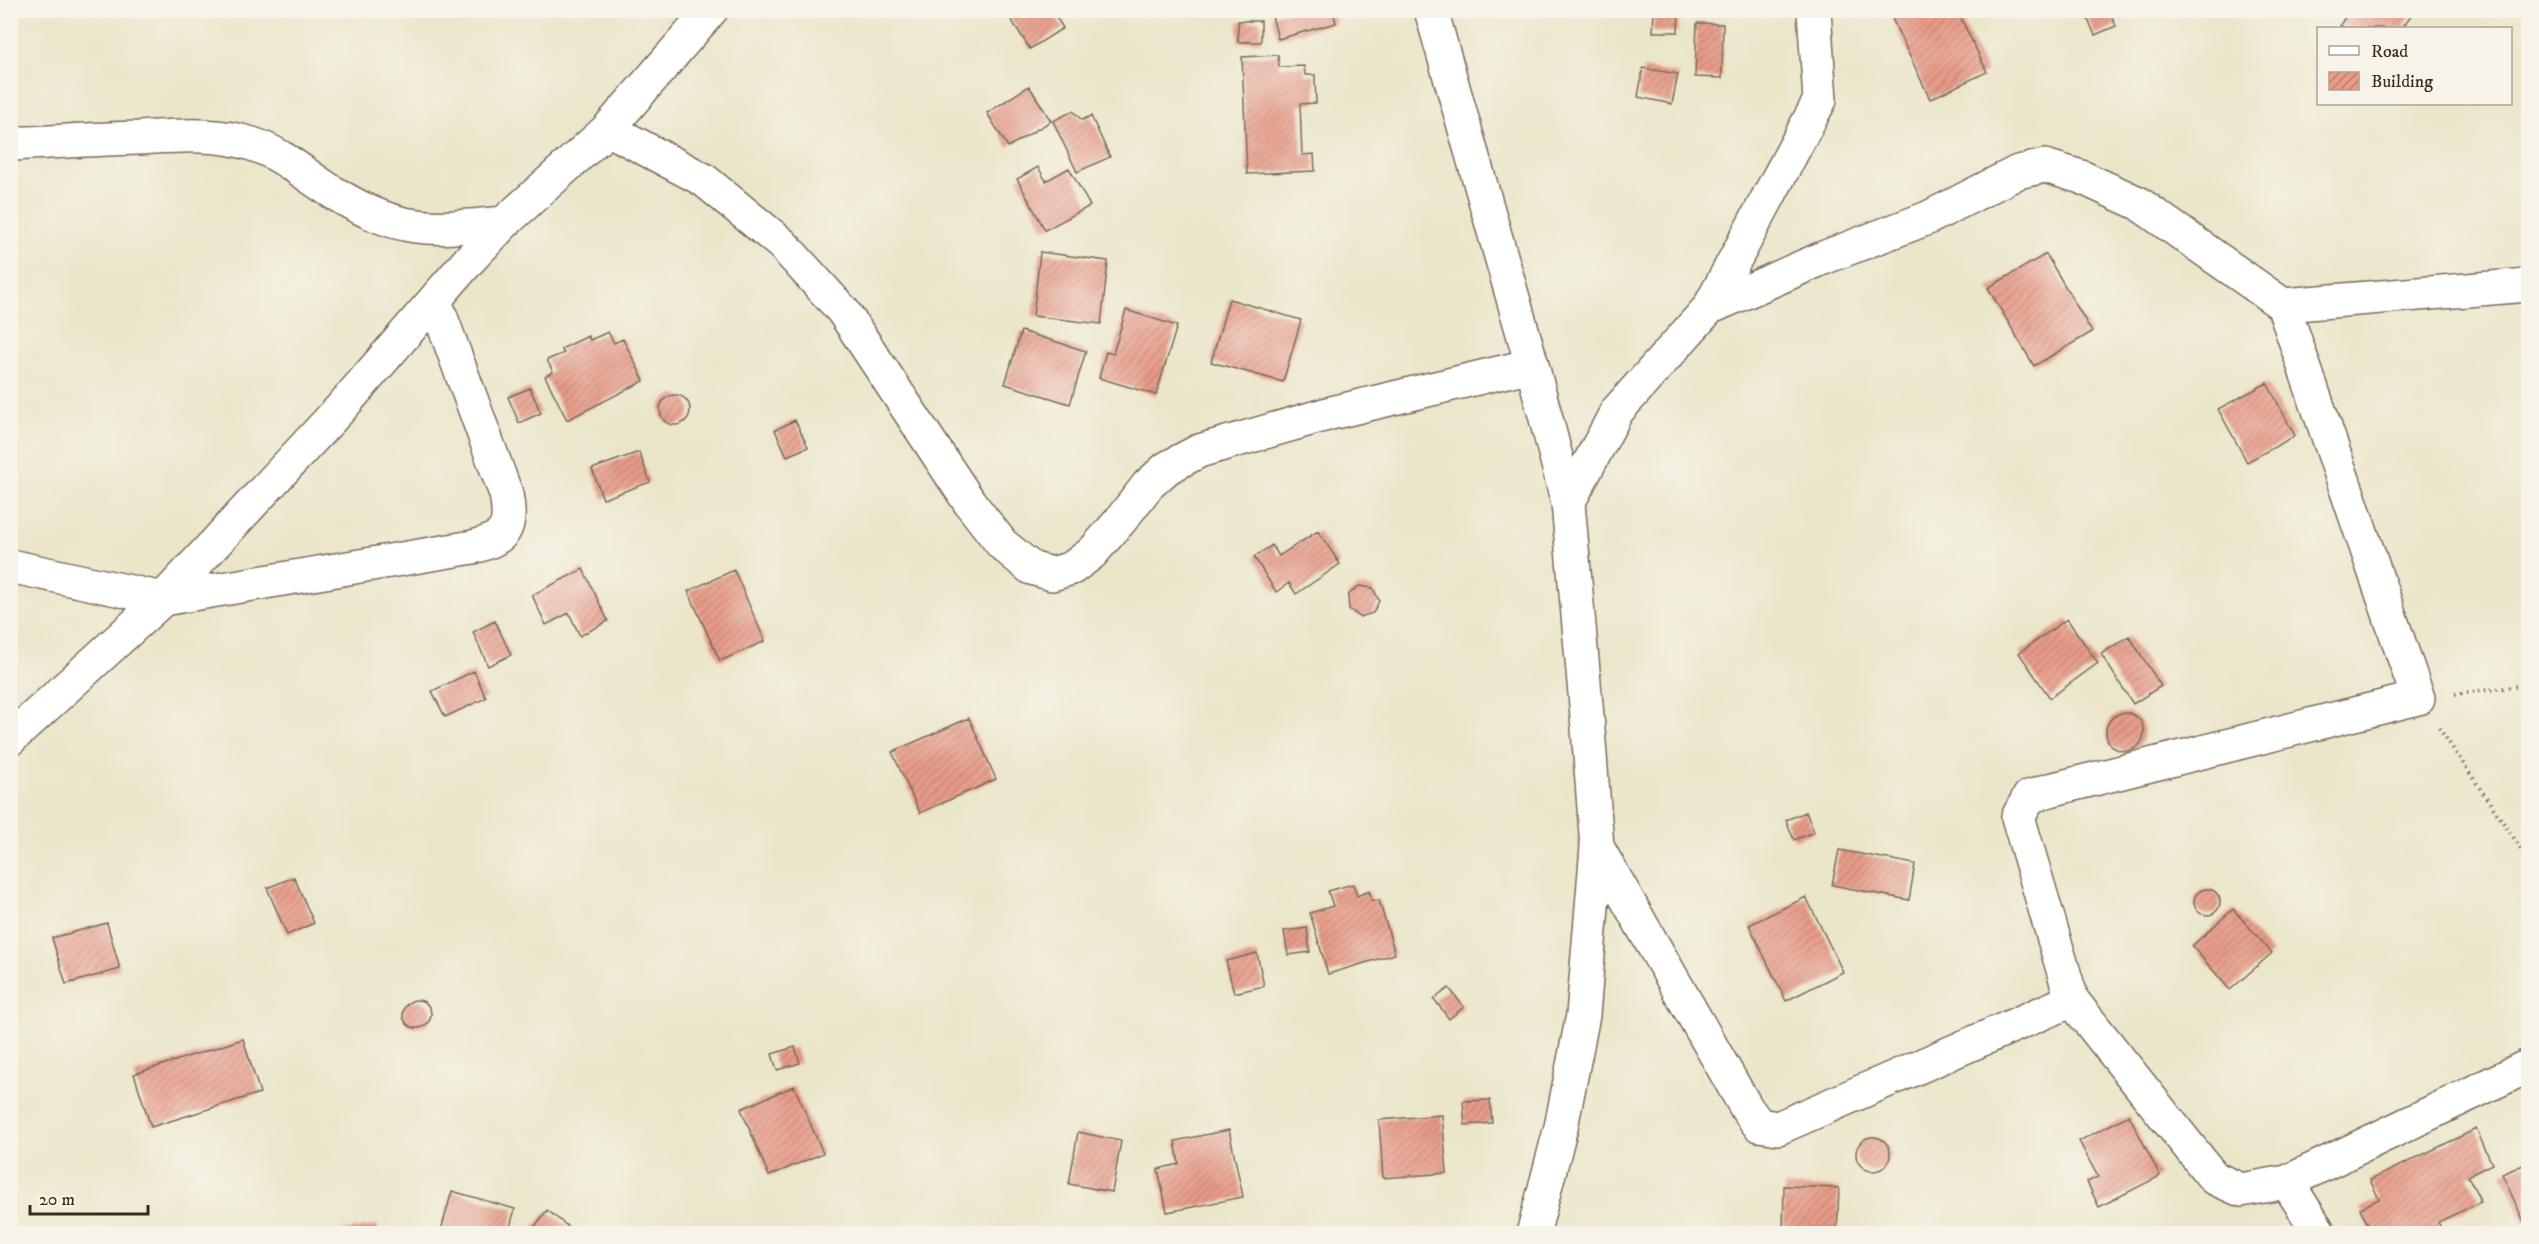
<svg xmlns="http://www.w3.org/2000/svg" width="2539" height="1244" font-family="'IM FELL DW Pica',serif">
  <defs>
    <pattern id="building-hatch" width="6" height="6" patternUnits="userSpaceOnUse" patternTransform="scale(1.5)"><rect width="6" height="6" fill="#e89b88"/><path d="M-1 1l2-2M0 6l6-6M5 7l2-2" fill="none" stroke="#bd7f6f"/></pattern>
  </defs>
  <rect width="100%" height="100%" fill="#f7f3e8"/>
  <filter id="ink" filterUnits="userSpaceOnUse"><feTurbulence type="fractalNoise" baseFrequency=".0167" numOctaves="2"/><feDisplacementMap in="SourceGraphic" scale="12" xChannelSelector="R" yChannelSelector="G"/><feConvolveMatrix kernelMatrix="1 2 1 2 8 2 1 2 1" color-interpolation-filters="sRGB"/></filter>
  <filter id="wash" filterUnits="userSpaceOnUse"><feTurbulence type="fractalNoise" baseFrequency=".008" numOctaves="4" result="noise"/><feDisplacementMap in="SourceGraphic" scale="24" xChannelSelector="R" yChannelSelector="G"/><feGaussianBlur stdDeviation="1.35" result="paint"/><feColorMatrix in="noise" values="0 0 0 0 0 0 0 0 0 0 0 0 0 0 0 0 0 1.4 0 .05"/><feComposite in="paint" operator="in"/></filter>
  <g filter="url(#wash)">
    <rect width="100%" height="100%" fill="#ebe5c9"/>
    <g id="blocks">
      <path fill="url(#building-hatch)" d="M1005,10h47l11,18 -33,21z
        M1148,10h22v4h-22z
        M1292,10h41l3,13 -58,16 -6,-23z
        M1654,10h25l-1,22h-25z
        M1888,10h69l30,62 -57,27z
        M2109,10l7,16 -21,9 -11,-24z
        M2338,10h69l5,4 -10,14h-57l-5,-3 6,-9z
        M1238,21h23v21h-23z
        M1697,23l26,1 -1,54 -27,-1z
        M1278,55l1,12 25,-1 1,9h10l1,28 -16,1 2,51 12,-1 1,17 -68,3 -5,-117z
        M1643,68l35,6 -6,30 -34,-7z
        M1029,86l22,35 -43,26 -21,-34z
        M1073,111l9,9 9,-4 19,41 -33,15 -24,-51z
        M1038,167l8,14 23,-13 21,38 -45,24 -28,-51z
        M1040,252l68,9 -7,63 -68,-8z
        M2046,254l46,78 -58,34 -46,-78z
        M1229,299l72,21 -18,62 -72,-20z
        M1126,310l51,16 -21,69 -57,-17 7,-26 7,2z
        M1021,331l65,20 -16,53 -65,-20z
        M608,332l6,11 9,-4 21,42 -77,39 -22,-44 8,-4 -6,-12 17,-7 -3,-4 27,-13 2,4z
        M2267,383l28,53 -48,26 -29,-53z
        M530,388l11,25 -22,10 -11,-26z
        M660 410a15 15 0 1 1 30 0a15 15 0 1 1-30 0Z
        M795,420l13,27 -21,9 -12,-26z
        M639,452l11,30 -47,17 -11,-30z
        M1318,531l22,33 -44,30 -7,-11 -13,9 -22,-35 18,-12 7,11z
        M583,569l25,52 -28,15 -11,-23 -23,12 -14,-30z
        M734,570l31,71 -45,20 -32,-70z
        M1359,586l14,2 6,13 -6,12 -13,4 -11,-8 -1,-14z
        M2067,619l31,44 -48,35 -31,-45z
        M495,621l16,34 -23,11 -15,-34z
        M2129,636l32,50 -28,18 -32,-50z
        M474,671l12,27 -41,19 -13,-26z
        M2106 732a19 19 0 1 1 38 0a19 19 0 1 1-38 0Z
        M969,718l27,61 -76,34 -28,-61z
        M1806,812l8,20 -20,8 -8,-20z
        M1839,850l76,14 -6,36 -77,-15z
        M294,877l20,46 -27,12 -20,-47z
        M1353,884l4,12 12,-5 3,10 7,-1 16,54 -67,20 -18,-61 23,-7 -5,-15z
        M2194 902a13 13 0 1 1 26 0a13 13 0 1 1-26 0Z
        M1806,897l37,75 -57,29 -37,-76z
        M2233,909l39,44 -42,37 -38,-44z
        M107,923l13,46 -54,15 -14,-46z
        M1307,928l3,24 -22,3 -4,-24z
        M1257,953l7,33 -30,7 -8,-32z
        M1449,988l15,19 -15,12 -15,-20z
        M403 1014a14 14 0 1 1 28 0a14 14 0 1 1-28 0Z
        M243,1039l17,54 -109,34 -17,-53z
        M795,1047l5,16 -23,7 -5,-16z
        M794,1086l29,67 -54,23 -28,-67z
        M1490,1100l2,23 -27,2 -2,-24z
        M1442,1115l5,58 -64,5 -4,-58z
        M2129,1115l31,61 -61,31 -12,-25 11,-5 -19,-36z
        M2476,1129l16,35 -24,12 13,26 -43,20 6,12h-72l-12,-26 19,-9 -9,-19z
        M1229,1130l14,67 -76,15 -9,-43 21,-5 -4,-23z
        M1078,1132l43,9 -9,51 -43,-8z
        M1856 1154a17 17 0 1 1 34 0a17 17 0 1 1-34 0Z
        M2528,1163v59l-3,2 -23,-50z
        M1784,1186l55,2 -2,46 -54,-1z
        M452,1191l63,18 -7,25h-68z
        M547,1210l30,24h-48z
        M377,1225l2,9h-41v-2z"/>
    </g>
  </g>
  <g filter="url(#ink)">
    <use href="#blocks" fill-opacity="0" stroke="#796b5a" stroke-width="1.5"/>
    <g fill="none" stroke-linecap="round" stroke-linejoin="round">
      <defs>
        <path id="minor" d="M1431,10l101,355 36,138 19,213 10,131 -14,168 -22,112 -28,107
          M608,129l96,51 78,64 61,67 127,192 32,41 29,24 21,6 20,-6 20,-15 28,-32 28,-36 19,-17 32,-17 132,-38 201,-48
          M10,144c43,-2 86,-5 128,-6 38,-2 78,-6 114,6 31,10 54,32 82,49 68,41 94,37 170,30
          M1709,308l111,-208 -6,-90
          M1568,503l49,-92 92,-103 114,-50 105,-40 90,-46 27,-6 36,11 57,26 145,102
          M10,566l153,33 310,-52c34,-9 39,-19 33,-53l-71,-193
          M10,739l153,-140 177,-190 130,-150 34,-36 104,-94 103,-119
          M1597,847l150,262 12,16 19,3 294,-128 -54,-183 11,-20 21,-7 368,-92 -135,-393 245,-20
          M2072,1000l142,178 27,12 46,-8
          M2320,1234l-33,-52 241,-116"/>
      </defs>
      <use href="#minor" stroke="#796b5a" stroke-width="36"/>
      <path stroke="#796b5a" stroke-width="4" stroke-dasharray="1.5 4.5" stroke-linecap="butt" d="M2455,694l73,-9
        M2439,728l89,131"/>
      <use href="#minor" stroke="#fff" stroke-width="33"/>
    </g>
  </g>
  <rect width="2539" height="1244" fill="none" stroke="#f7f3e8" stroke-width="36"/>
  <rect x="2317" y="27" width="195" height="78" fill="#f7f3e8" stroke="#aca397" stroke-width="1.5"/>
  <rect x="2329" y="46" width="30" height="9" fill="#ffffff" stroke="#aca397" stroke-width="1.5"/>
  <text x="2371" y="57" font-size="18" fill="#3b2a1e">Road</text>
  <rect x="2329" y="72" width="30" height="18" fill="url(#building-hatch)" stroke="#aca397" stroke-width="1.5"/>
  <text x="2371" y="87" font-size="18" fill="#3b2a1e">Building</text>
  <path d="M30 1205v9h118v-9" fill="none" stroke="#3b2a1e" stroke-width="3"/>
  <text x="39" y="1205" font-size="18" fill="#3b2a1e" stroke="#f7f3e8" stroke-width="4.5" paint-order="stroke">20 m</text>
</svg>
